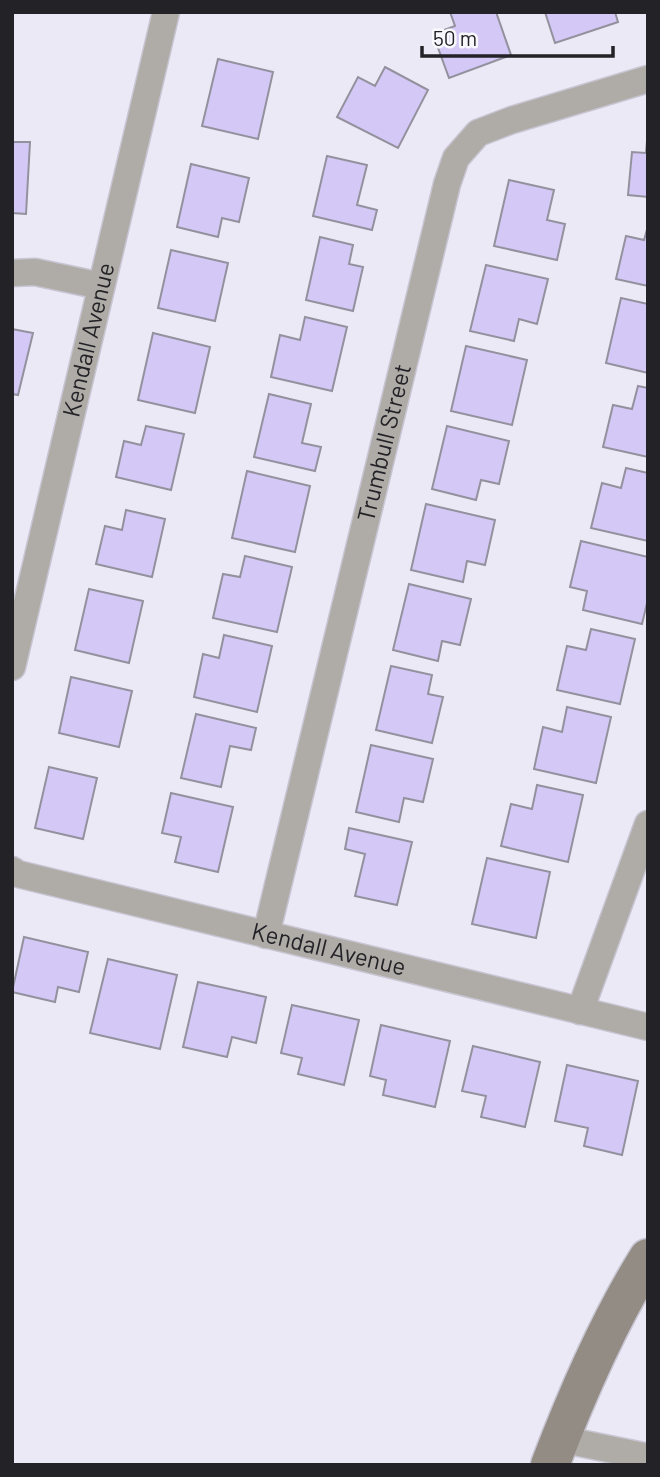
<svg xmlns="http://www.w3.org/2000/svg" width="660" height="1477" font-family="Barlow,sans-serif">
  <rect width="100%" height="100%" fill="#ece9f7"/>
  <path fill="#d4c9f6" stroke="#94919e" stroke-width="2" d="M450,12h46l15,43 -62,23 -16,-44 22,-8z
    M545,12h70l3,10 -63,21z
    M218,59l55,13 -15,67 -56,-13z
    M385,67l43,23 -30,58 -61,-31 21,-40 17,9z
    M648,128v69l-20,-2 4,-43 14,1z
    M12,142h18l-4,72 -14,-1z
    M327,156l40,9 -10,40 20,5 -5,20 -59,-14z
    M191,164l58,14 -10,44 -17,-4 -4,19 -41,-10z
    M509,180l45,10 -7,30 18,4 -8,36 -63,-14z
    M648,226v60l-32,-7 10,-43 18,4z
    M320,237l33,8 -4,19 14,3 -10,44 -47,-11z
    M171,250l57,13 -13,58 -57,-13z
    M486,265l62,14 -11,45 -18,-5 -5,22 -44,-10z
    M621,298l27,6v69l-42,-10z
    M305,317l42,10 -15,64 -61,-14 9,-42 20,5z
    M12,329l21,4 -15,62 -6,-1z
    M153,333l57,14 -15,66 -57,-13z
    M466,346l61,14 -15,65 -61,-14z
    M638,386l10,2v69l-45,-10 10,-42 19,4z
    M269,394l42,10 -9,39 19,4 -6,24 -61,-14z
    M146,426l38,8 -13,56 -55,-13 8,-36 17,4z
    M447,426l62,15 -10,43 -18,-4 -5,20 -44,-11z
    M626,468l22,5v68l-57,-13 11,-45 19,5z
    M247,471l63,15 -15,66 -63,-14z
    M426,504l69,16 -10,45 -18,-4 -4,21 -52,-12z
    M126,510l39,9 -13,58 -56,-13 9,-38 17,4z
    M581,541l67,16v42l-6,25 -59,-14 4,-19 -17,-4z
    M245,556l47,11 -15,65 -64,-14 10,-44 17,3z
    M409,584l62,15 -11,46 -18,-4 -4,20 -45,-11z
    M89,589l54,12 -14,62 -54,-13z
    M591,629l44,10 -15,65 -63,-14 10,-44 19,4z
    M224,635l48,11 -15,66 -63,-15 9,-43 16,4z
    M391,666l41,9 -4,19 15,3 -11,46 -56,-13z
    M71,677l61,14 -13,56 -60,-14z
    M567,707l44,10 -15,66 -62,-14 9,-42 19,5z
    M196,714l60,14 -5,22 -21,-4 -9,41 -40,-9z
    M371,745l62,14 -10,43 -19,-4 -5,24 -43,-10z
    M49,767l48,11 -14,61 -48,-11z
    M537,785l46,10 -15,67 -67,-16 10,-42 21,5z
    M171,793l62,14 -15,65 -43,-10 6,-25 -19,-4z
    M349,828l63,14 -15,63 -42,-9 10,-42 -20,-5z
    M487,858l63,14 -14,66 -64,-14z
    M24,937l64,15 -9,40 -21,-5 -3,15 -43,-10z
    M108,959l69,16 -17,74 -70,-16z
    M198,982l68,15 -10,46 -24,-6 -5,20 -44,-10z
    M292,1005l67,15 -15,65 -46,-11 4,-16 -21,-5z
    M381,1025l69,16 -15,66 -52,-12 3,-15 -16,-4z
    M473,1046l67,16 -15,65 -44,-10 5,-21 -24,-5z
    M567,1065l71,16 -16,74 -38,-9 4,-18 -33,-7z"/>
  <g fill="none" stroke-linecap="round" stroke-linejoin="round">
    <defs>
      <g id="street">
        <path d="M12,273l23,-1 66,14"/>
        <path id="s1" d="M12,667l154,-655"/>
        <path id="s2" d="M12,870l6,4 630,153"/>
        <path id="s3" d="M266,935l181,-751 9,-26 22,-25 34,-13 136,-41"/>
        <path d="M580,1011l68,-187"/>
        <path d="M560,1439l88,18"/>
      </g>
      <path id="secondary" d="M550,1465c27,-71 58,-143 98,-207"/>
    </defs>
    <use href="#street" stroke="#c8c5d2" stroke-width="29"/>
    <use href="#secondary" stroke="#c8c5d2" stroke-width="41"/>
    <use href="#street" stroke="#afaba6" stroke-width="26"/>
    <use href="#secondary" stroke="#928c85" stroke-width="38"/>
  </g>
  <g text-anchor="middle" stroke-width="7" stroke-linejoin="round" paint-order="stroke">
    <g font-size="24" fill="#232227" stroke="#f9f8fd">
      <text dy="8" stroke="none"><textPath href="#s1" startOffset="336">Kendall Avenue</textPath></text>
      <text dy="8" stroke="none"><textPath href="#s3" startOffset="506">Trumbull Street</textPath></text>
      <text dy="8" stroke="none"><textPath href="#s2" startOffset="327">Kendall Avenue</textPath></text>
    </g>
  </g>
  <rect width="660" height="1477" fill="none" stroke="#232227" stroke-width="28"/>
  <path d="M422 46v10h191v-10" fill="none" stroke="#232227" stroke-width="3.5"/>
  <text x="433" y="46" font-size="21" fill="#232227" stroke="#f9f8fd" stroke-width="5" paint-order="stroke">50 m</text>
</svg>
